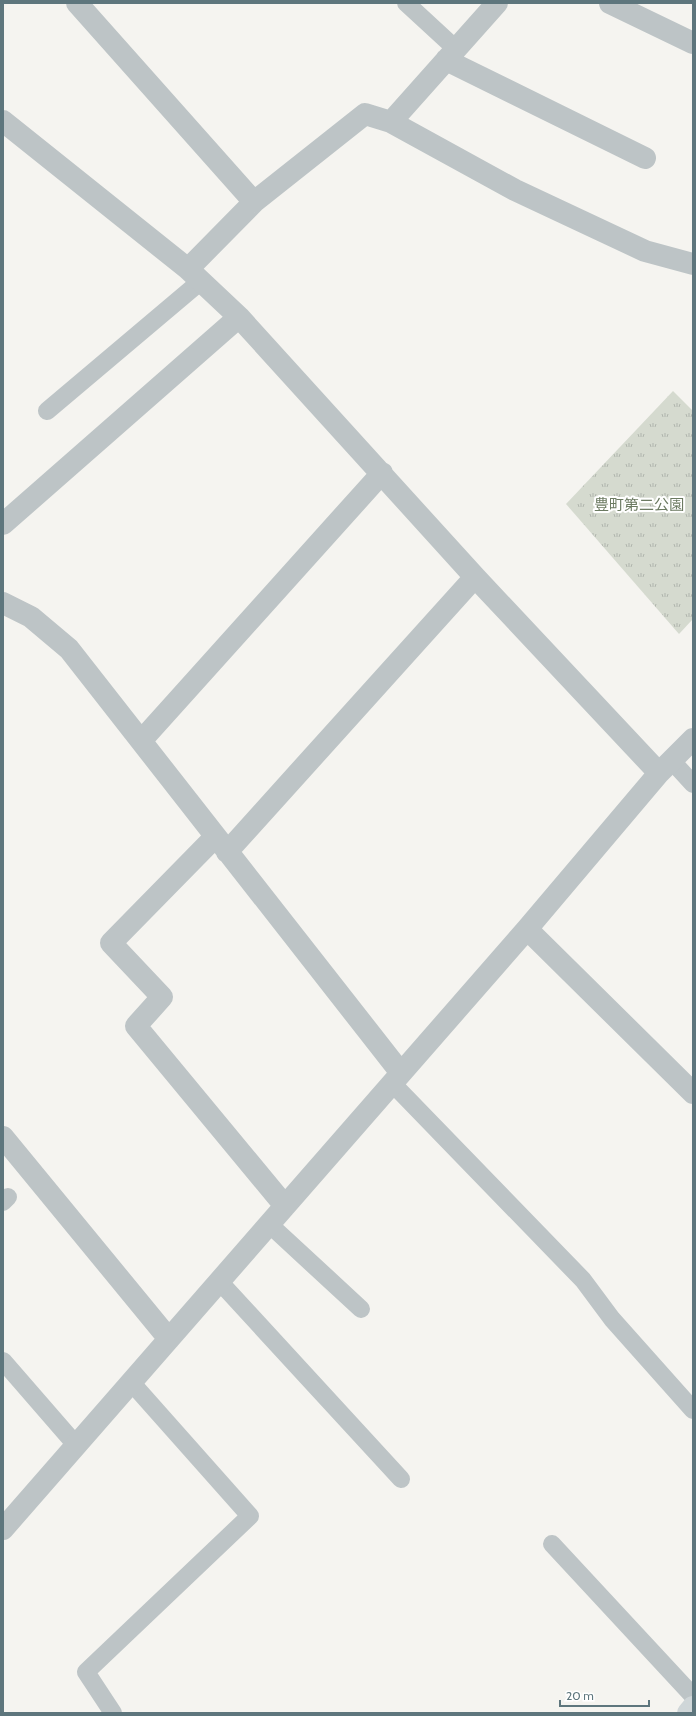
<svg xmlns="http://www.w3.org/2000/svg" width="696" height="1716" font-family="Cabin,'Noto Sans JP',sans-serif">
  <defs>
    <pattern id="grass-tufts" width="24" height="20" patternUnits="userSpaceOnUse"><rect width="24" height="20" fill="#d5dacf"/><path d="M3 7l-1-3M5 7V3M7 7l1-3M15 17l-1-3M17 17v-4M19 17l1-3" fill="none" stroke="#b0b5ad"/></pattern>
  </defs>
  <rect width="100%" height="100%" fill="#f5f4f0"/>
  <path fill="url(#grass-tufts)" d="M673,391l20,20v208l-14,15 -113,-130z"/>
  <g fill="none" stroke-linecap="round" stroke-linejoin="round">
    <path stroke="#bdc4c6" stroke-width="18" d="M406,3l50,46
      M47,411l154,-130
      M671,760l22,24
      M392,1083l191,197 29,39 81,91
      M3,1202l5,-5
      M269,1224l92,85
      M219,1281l182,198
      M3,1361l73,84
      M552,1544l141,152
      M113,1713l-27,-41 164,-156 -119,-134"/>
    <path stroke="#bdc4c6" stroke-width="22" d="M77,3l177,199
      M610,3l83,40
      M446,60l199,98
      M3,121l185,148 51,48 236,260 184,196
      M391,122l106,-119
      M188,269l66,-67 111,-88 26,8 124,68 130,61 48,13
      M3,524l236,-207
      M3,603l28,14 38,32 332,424
      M141,741l241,-268
      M215,837l-104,106 51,54 -26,29 149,180
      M227,852l248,-275
      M527,929l166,164
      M3,1137l166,202
      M3,1529l524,-600 132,-156 34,-34"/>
    <path stroke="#cfd6d8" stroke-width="22" d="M688,1713l5,-6"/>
  </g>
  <g text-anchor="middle" stroke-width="4" stroke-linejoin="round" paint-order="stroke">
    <g font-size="15" fill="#6b7a61" stroke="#fff">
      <text x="639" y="510">豊町第二公園</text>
    </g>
  </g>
  <rect width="696" height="1716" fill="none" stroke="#5e767d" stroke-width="8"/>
  <path d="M560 1700v6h89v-6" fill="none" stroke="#5e767d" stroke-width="2"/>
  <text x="566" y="1700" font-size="12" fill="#5e767d" stroke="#ffffff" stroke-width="3" paint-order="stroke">20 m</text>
</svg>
